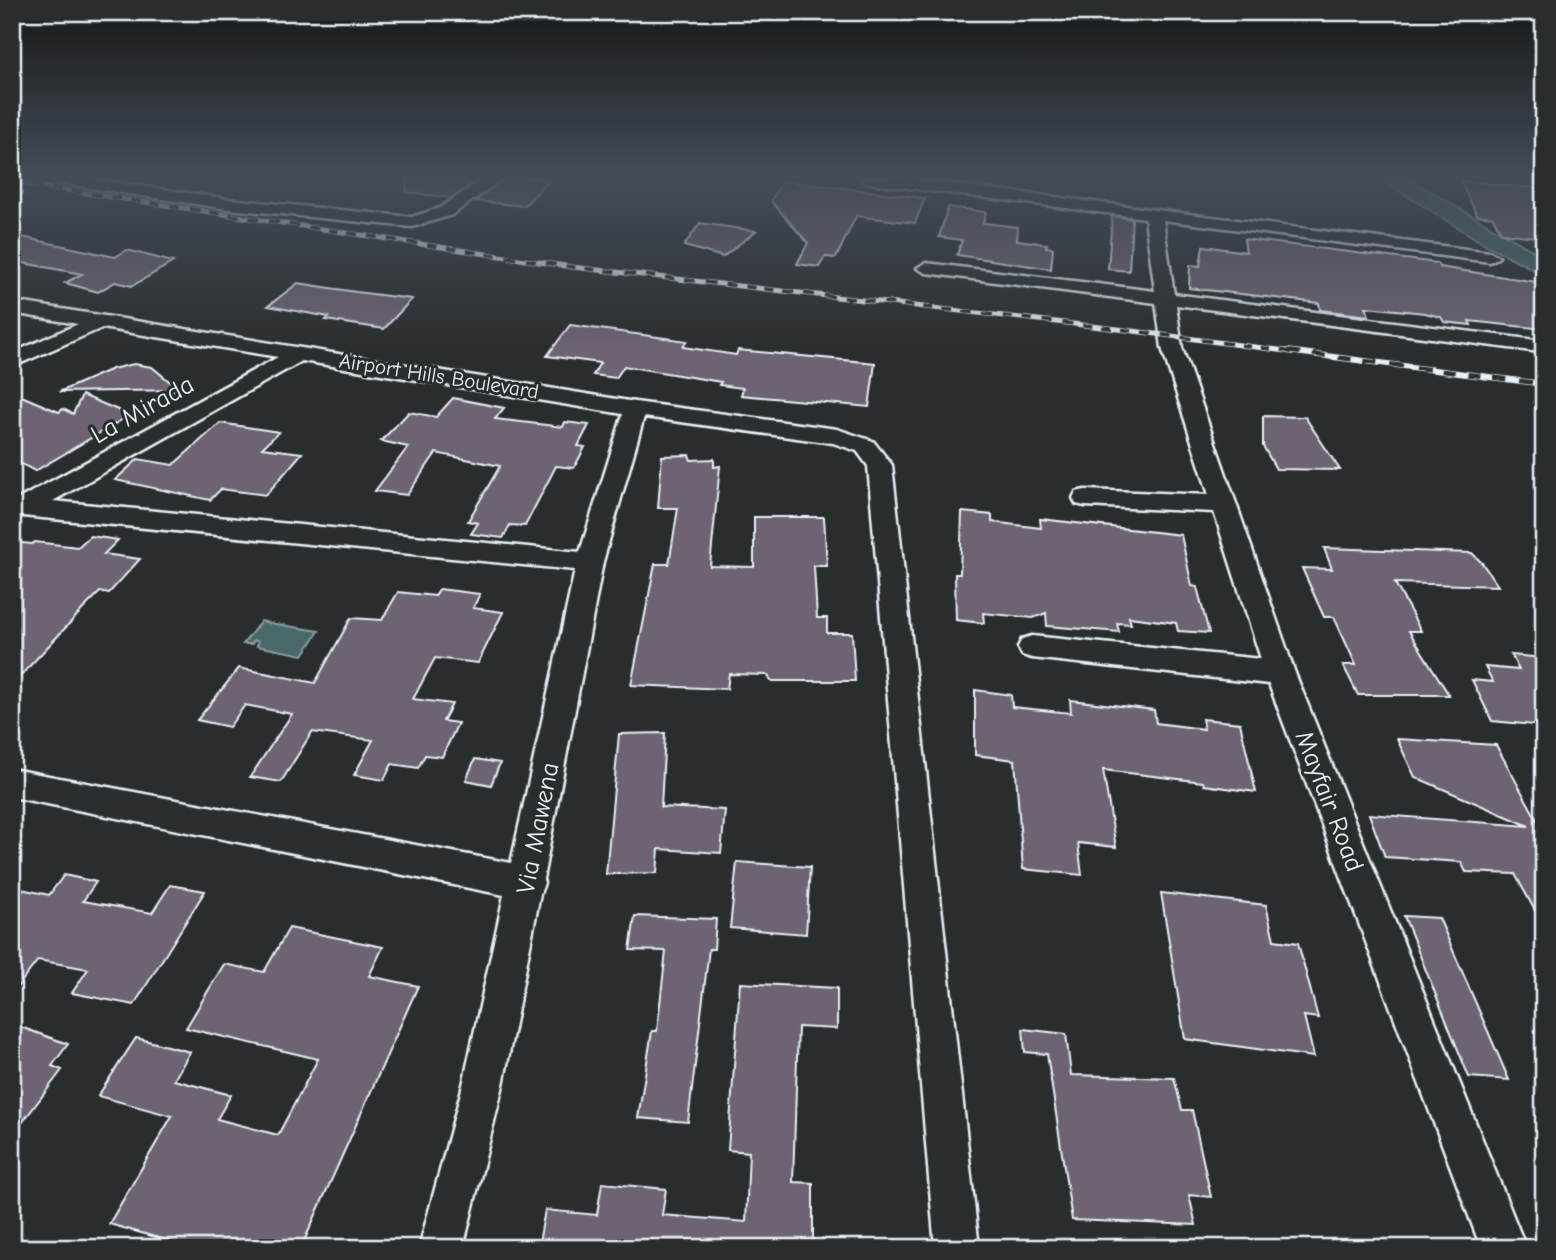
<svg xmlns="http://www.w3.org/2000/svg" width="1556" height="1260" font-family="'Comic Neue',sans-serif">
  <rect width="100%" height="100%" fill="#2a2d2e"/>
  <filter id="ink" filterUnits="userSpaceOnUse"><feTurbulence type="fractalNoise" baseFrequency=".0143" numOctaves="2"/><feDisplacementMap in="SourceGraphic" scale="14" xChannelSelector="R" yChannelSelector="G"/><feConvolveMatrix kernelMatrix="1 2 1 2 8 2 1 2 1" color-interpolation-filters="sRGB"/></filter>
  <g filter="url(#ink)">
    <path fill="#49676a" stroke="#899ea3" stroke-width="2" d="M1378,178h29l137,79v18l-63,-33z
      M261,621l8,2 50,8 -16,24 -46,-9 1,-4 -4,-2 -2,4h-9z"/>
    <path fill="#6e6372" stroke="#e8f1f8" stroke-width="2" d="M407,178h74l-30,20 -45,-6z
      M505,178h46l-27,28 -48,-5z
      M782,181l46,5 97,12 -10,25 -59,-7 -20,42 -11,-1 -6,10 -22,-3 11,-21 -37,-42z
      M1460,181l84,8v49l-43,-5 -8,-16 -16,-2z
      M948,207l38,5 -3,11 35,4 -1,13 30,4 -1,3 7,1 -2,21 -94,-14 5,-15 -23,-3z
      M1112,216l20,3 -3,52 -21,-2z
      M700,223l56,8 -33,26 -39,-11z
      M12,235l103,22 12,-7 46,12 -41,24 -17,-4 -17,10 -33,-9 17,-9 -70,-13z
      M1244,239l193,24 2,4 105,16v46l-75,-8 2,4 -27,-3 -3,-5 -16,-4 -59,-6 3,9 -49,-6 -1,-7 -130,-15 1,-23 10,1 3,-20 43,6z
      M298,283l58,9 56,7 -28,30 -58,-9 3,-3 -61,-11z
      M570,325l117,16 -4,6 53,8 2,-5 137,13 -6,44 -128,-12 2,-7 -24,-3 2,-3 -97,-16 -8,12 -23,-3 7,-12 -53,-7z
      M134,364l18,3 28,23 -121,2 53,-23z
      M12,392l47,20 4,-3 10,5 9,-19 48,20 -95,56 -23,-12z
      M453,398l51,10 -9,11 68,8 2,-5 24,3 -11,21 7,1 -11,21 -18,-2 -31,60 -15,-1 -7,13 -32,-4 7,-11 -10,-2 32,-55 -64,-13 -29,42 -32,-4 33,-44 -27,-6 28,-29 27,5z
      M1263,416l42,1 35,53 -64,-1 -13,-23z
      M220,423l59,9 -17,16 40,5 -36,42 -45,-6 -11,11 -95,-20 23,-21 35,6z
      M689,455l2,5 23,-1v8l6,-1 -10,100 44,1v-50h70l3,49h-13l3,52h10v15h25l3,48h-84l-3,-6 -39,-1 -2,15 -96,-4 24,-121h14l9,-56h-20l4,-52z
      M962,512l30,3v7l49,6 -1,-9 141,16 11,51 5,1 12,46 -31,-2 -2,-8 -47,-6 2,7 -14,-1 2,9 -72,-6 -1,-13 -13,5 -50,-5 1,10 -28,-3 -1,-46h5z
      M90,536l28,4 -14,14 36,5 -31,34 -9,-1 -17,17 -71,76v-143l20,2 3,-2 43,5z
      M1324,548l148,5 10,10 16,23 -103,-3 26,48h-12l40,64h-91l-15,-30h13l-22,-48h-10l-22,-49 30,1z
      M439,589l41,5 -7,14 30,4 -25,51 -43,-5 -22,41 39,5 -9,17 15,2 -16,34 -17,-2 -7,13 -26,-4 -8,16 -30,-5 19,-35 -61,-8 -31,50 -31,-5 42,-63 -47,-9 -16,22 -32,-7 42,-52 76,15 36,-65 31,2 16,-28 37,4z
      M1511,655l33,3v68l-52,-5 -20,-41 21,2 -8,-15 34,3z
      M975,690l36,5 1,12 59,6 -1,-13 84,10 2,13 48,6 -2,-10 38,4 16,69 -52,-7 -1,-3 -100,-12 13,77 -38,-4 4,32 -59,-6 -8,-109 -40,-5z
      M665,733l-4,74 64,3 -4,43 -62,-4 -2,24 -51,1 13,-140z
      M1397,739l99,6 45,82h3v100l-29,-53 -49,-2 -5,-10 -76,-5 -16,-43 160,12 -114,-49z
      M475,759l25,4 -9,22 -25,-5z
      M737,862l73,5 -4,67 -76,-6z
      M64,875l32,7 -13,19 69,12 18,-28 35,6 -71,114 -62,-12 16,-24 -50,-9 -26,34v-107l37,8z
      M1161,893l105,12 8,35 24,3 20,75 -14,-2 10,41 -129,-18z
      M635,916l81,3 -2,30h-5l-21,173 -50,-4 14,-87h5l9,-80 -36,-1z
      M1404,916l35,2 70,162 -40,-3z
      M289,928l94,19 -14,29 49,10 -117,262h-131l3,-6 -64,-18 63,-108 -74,-20 38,-58 54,14 -16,28 57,15 -14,24 61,16 40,-76 -132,-31 38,-64 40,8z
      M740,983l97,5v41l-39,-2 -5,155 20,1v65h-275l7,-38 52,5 5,-32 64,6 -4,26 84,7 3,-70 -21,-2z
      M12,1024l56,20 -16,22 10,4 -50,66z
      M1023,1029l43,5 5,41 103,3 8,32h10l19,87 -22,-2 7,30 -124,-5 -25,-166 -22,-2z"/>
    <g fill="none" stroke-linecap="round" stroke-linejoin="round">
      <defs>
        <path id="street" d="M49,178h37l142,21 184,18 28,-9 45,-30h18l-51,37 -40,12 -184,-18 -171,-26z
          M861,178h43l586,74 9,5 -9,5 -327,-42 11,74 370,47v10l-4,1 -364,-47 6,43 113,325 231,575h-45l-212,-564 -237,-26 -10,-3 -4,-8 4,-8 10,-3 229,23 -47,-147 -129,-6 -9,-2 -3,-6 3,-6 9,-2 124,5 -47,-147 -6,-45 -230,-30 -9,-5 9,-5 229,28 -10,-73 -276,-35z
          M12,301l623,101 202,27 36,12 19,24 87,783h-44l-67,-782 -11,-15 -24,-8 -189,-26 -41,145 -60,317 1,4 -4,11 -37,191 -40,163h-44l44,-163 41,-190 -492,-98v-28l499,94 64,-293 -563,-55v-12l3,-2 263,-144 -176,-29 -90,39v-14l66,-29 -66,-11zM302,361l321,53 -43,138 -527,-51z"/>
      </defs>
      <use href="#street" stroke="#e8f1f8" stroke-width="5"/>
      <use href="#street" fill="#2a2d2e" fill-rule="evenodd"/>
      <defs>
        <path id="rail-far1" d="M12,182l560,85 546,62 183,24"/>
        <path id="rail" d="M1287,351l257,33"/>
      </defs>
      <use href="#rail-far1" stroke="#e8f1f8" stroke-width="5"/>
      <use href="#rail" stroke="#e8f1f8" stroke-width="6"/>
      <use href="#rail-far1" stroke="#2a2d2e" stroke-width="3.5" stroke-dasharray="10" stroke-linecap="butt"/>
      <use href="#rail" stroke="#2a2d2e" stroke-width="4.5" stroke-dasharray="13" stroke-linecap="butt"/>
    </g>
  </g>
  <linearGradient id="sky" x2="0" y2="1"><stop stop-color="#171919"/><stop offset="0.5" stop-color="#444c57"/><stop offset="1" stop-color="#444c57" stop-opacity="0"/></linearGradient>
  <rect width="1556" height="354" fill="url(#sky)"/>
  <g text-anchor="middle" stroke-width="6" stroke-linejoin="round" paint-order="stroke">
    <g font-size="21" fill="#e8f1f8" stroke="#2a2d2e">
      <text transform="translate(439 376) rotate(9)" y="7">Airport Hills Boulevard</text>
    </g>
    <g font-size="26" fill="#e8f1f8" stroke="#2a2d2e">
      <text transform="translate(142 409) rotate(-29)" y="9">La Mirada</text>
      <text transform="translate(1330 801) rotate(69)" y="9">Mayfair Road</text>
      <text transform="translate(537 828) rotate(-79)" y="9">Via Mawena</text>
    </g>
  </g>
  <rect width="1556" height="1260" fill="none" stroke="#2a2d2e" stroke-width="42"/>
  <rect x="21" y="21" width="1514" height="1218" fill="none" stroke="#e8f1f8" stroke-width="2.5" filter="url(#ink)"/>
</svg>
